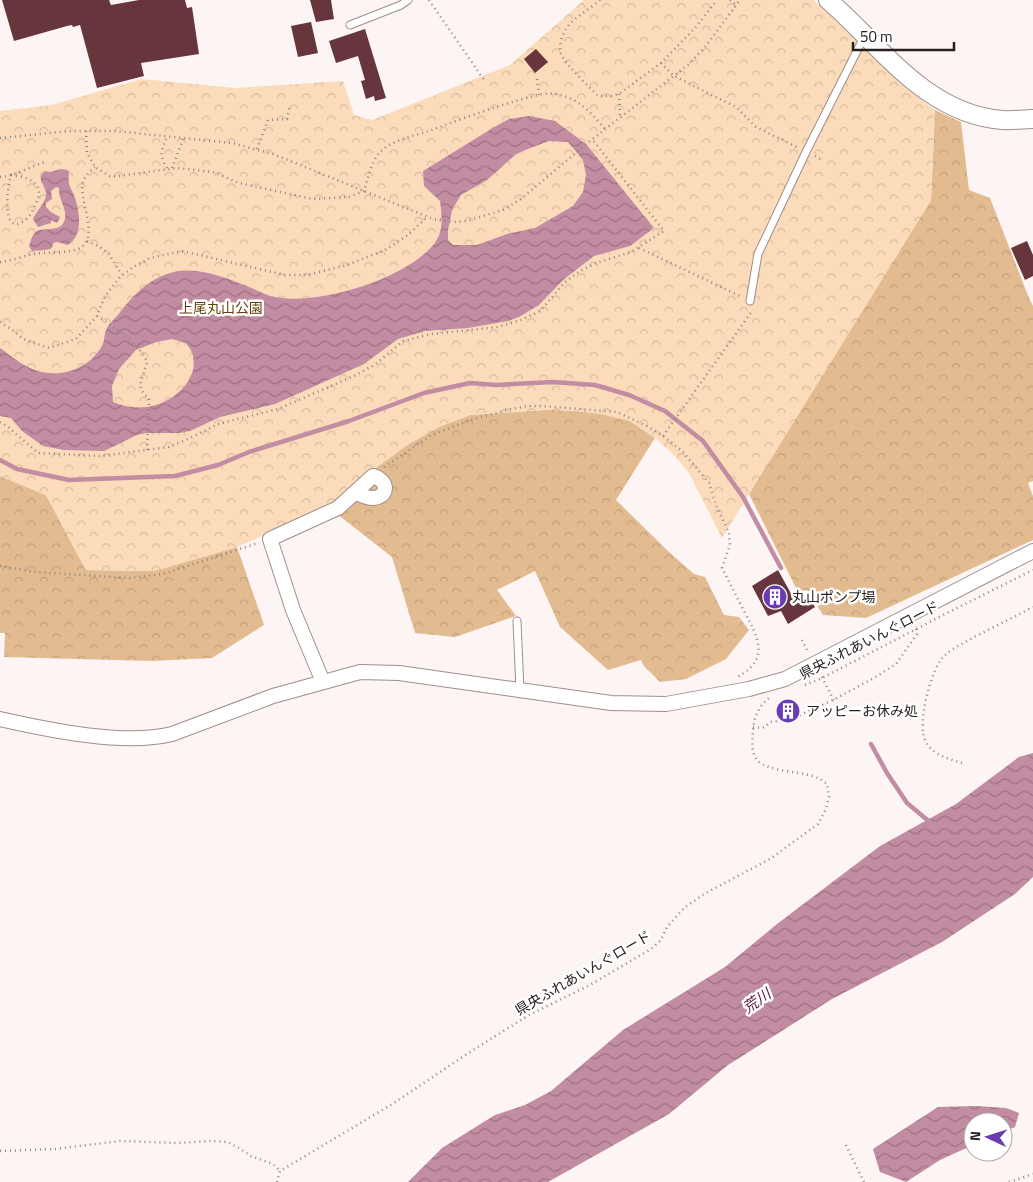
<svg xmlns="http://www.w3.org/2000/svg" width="1033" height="1182" font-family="'Titillium Web','Noto Sans JP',sans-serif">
  <defs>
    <pattern id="forest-crowns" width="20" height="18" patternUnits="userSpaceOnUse" patternTransform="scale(1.25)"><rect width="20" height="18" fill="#e3bb91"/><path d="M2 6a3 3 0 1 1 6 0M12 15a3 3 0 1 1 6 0" fill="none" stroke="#c3a07d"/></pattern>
    <pattern id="park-crowns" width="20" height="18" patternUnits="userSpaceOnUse" patternTransform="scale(1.25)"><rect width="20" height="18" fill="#fbdbb9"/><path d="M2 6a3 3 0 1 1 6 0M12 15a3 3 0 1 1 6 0" fill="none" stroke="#d7bc9f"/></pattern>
    <pattern id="water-waves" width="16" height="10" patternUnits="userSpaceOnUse" patternTransform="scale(1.25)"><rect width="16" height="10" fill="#c28ca2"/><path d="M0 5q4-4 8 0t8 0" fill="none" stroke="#9e7283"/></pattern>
  </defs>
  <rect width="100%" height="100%" fill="#fdf5f4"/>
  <path fill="url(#forest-crowns)" d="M935,110l26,12 8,68 21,8 39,100 4,8v175l-5,2 5,13v44l-167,78 -43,-3 -16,-25 -9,2 -49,-98 182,-294z
    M545,410c22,0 68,2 87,12 8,5 15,11 23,16l-39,62 53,52 25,22 11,3 19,38 15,2 10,13 -23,29 -40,20 -26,3 -16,-16 -3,-6 -33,10 -48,-43 -25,-56 -38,19 19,26 -61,21 -40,-4 -23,-76 -64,-50 38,-32 41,-30 32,-18 31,-12z
    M0,476l46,19 40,75 68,1 83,-24 27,78 -52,33 -60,3 -148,-4 1,-24h-5z"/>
  <path fill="url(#park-crowns)" d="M584,0h229l45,40 42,43 35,27 -4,90 -209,338 -33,-65 -15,-18 -19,-17 -25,-17 -30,-7 -35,-4h-20l-75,5 -31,12 -32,18 -41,30 -29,28 -100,44 -83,24 -68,-1 -40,-75 -46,-19v-365l52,-6 89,-26 95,9 107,-7 11,34 18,5 138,-55z"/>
  <path fill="url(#water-waves)" fill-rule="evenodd" d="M529,116l26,5 31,23 68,84 -24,18 -36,10 -31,24 -24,25 -20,12 -11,4 -40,7 -43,3 -27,8 -34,25 -89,40 -55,13 -30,14 -11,2h-33l-9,2 -33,16 -40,-1 -21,-4 -21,-15 -11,-13 -11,-2v-68c11,8 23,18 35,22 26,9 55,-1 68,-26 2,-4 1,-10 3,-14 2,-5 8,-11 12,-15 15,-20 31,-37 56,-43 26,-6 55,7 80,17 6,3 14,7 21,8 43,9 131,-18 159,-53 10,-12 8,-29 6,-43l-16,-15 -1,-15 73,-45 13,-7zM549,141l19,1 15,18 3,15 -3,17 -10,14 -38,22 -28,6 -30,11h-24l-5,-5v-10l4,-20 9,-15 26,-15 28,-25 10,-5zM172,339l14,4c2,3 5,6 6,10 9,25 -18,49 -40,53 -13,3 -28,1 -39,-4l-1,-16 7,-17 17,-19 20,-8z
    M61,169l6,1 2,1c0,4 -1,9 0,12 1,6 5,10 6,15 5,15 8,37 -7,47l-11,-3 -4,1 -1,5c-5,3 -14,2 -20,3l-3,-5c2,-5 3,-12 8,-15 8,-4 25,2 28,-12 2,-11 -7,-20 -6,-31l-3,-1 -5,4 1,8 -6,4v4l5,5 9,5 -3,6 -6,-3v3l-13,4 -5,-8c3,-7 15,-20 13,-26 -1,-9 -11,-14 -1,-22l5,1z
    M1033,753v124l-18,17 -73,48 -110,57 -104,66 -59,49 -121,68h-140l34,-34 53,-33 30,-10 26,-14 72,-61 102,-63 52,-43 103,-78 76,-42 63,-47z
    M977,1106l29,2 13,5 -4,14 -12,5v-10h-30v23l-33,15 -34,22 -26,-10 -7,-23 65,-42z"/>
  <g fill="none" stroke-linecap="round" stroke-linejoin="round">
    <path stroke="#c28ca2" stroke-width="4.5" d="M0,460l17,9 52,11 106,-4 43,-11 31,-13 100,-31 75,-28 46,-10 26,2 57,-3 42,3 34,10 36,16 38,30 40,56 38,71
      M871,744l16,29 20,30 24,20"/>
  </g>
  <path fill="#67353c" d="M2,0h107l2,5 28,-5h46l2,8 5,-1 7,47 -58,9 3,13 -47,12 -17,-63 -7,2 -1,-2 -5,1 -53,15z
    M310,0h21l3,19 -18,3z
    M311,22l7,31 -20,4 -7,-31z
    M365,29l21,69 -11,3 -1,-5 -8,3 -5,-18 4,-1 -7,-24 -22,7 -7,-22z
    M536,49l12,13 -13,11 -11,-14z
    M1027,241l6,14v21l-8,4 -14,-32z
    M778,570l16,29 12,-5 9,13 -27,17 -7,-13 -13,5 -16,-30z"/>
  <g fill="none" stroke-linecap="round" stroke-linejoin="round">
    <defs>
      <path id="service" d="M350,25l51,-20 7,-5
        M750,301l8,-47 48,-102 58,-115
        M517,621l3,69"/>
      <path id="minor" d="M323,682l-30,-72 -23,-71 68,-31 35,-32c17,5 15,22 -1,22 -6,0 -11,-3 -16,-5
        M0,719c49,11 124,27 172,15l101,-38 87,-24 39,1 212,30 55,1 83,-15 36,-10 248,-128"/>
      <path id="tertiary" d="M828,0c53,46 98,114 174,120 10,1 21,-1 31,-1"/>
    </defs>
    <use href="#service" stroke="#9f8e8a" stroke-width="9"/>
    <use href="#minor" stroke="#9f8e8a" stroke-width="16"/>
    <use href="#tertiary" stroke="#9f8e8a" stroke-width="20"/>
    <path stroke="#8c8584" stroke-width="2.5" stroke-dasharray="1 4" stroke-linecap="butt" d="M429,0l55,80
      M600,0c-10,9 -22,15 -31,25 -6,7 -11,20 -8,29 5,12 28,32 37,42h13l8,-2 42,-31 35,-36 21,-27
      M730,0l6,5
      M661,63l13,13 62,31 20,20 43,21
      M537,79l2,16
      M619,94l1,23
      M86,131l1,22 8,14 16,10 66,-9 36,4 26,11 74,16 36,-2 15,-6c4,-12 7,-30 16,-39 12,-12 33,-16 49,-21 35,-13 72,-27 109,-36 8,-2 18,-2 26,1 17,5 30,20 41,33
      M0,138l71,-7h44l117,12 41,11 160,65 20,3 14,-1 36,-11 18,-11 69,-58 99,-77 16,-17 35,-47
      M257,149l11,-29 19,-1 3,-14
      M815,156l7,4
      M167,168c-8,-12 -6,-20 1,-32
      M172,168l12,-31
      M11,175c18,2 36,9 24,30 -2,6 -6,13 -11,16 -24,16 -16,-37 -13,-46z
      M0,177c11,0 32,-11 45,-15
      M87,241c24,10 21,13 35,34
      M639,248l103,49
      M0,262c12,-1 23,-6 34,-8 13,-3 39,1 49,-8 15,-14 -5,-48 0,-64 2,-6 7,-11 12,-15
      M97,316c15,9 44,29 50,46l-7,23 1,5 8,9 -2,51
      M0,322l14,9 9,8 26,9 27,-9 21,-23 4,-11 7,-13 12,-15 13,-10 17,-9 32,-7 103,24h22l40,-10 38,-15 23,-15 20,-19
      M0,422l7,4 31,27 63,3 68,-9 21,-9 28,-14 60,-15 78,-34 20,-11 27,-23 28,-7 67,-7 23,-7 19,-9 25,-29 15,-11 16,-8 35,-11 33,-21 -72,-92
      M663,436l89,-125
      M384,467l46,-31 40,-16 41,-11 17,-3h15l74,6 30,14 16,10 20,16 26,31 8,25 12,25 1,12 -8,23c7,14 14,27 21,41 14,27 29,50 -6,68
      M0,566l35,6 94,6 34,-4 95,-31
      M802,640l6,12
      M822,677l14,28
      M805,685l17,-7 127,-66 84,-42
      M753,727l8,1 4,-1 5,-5 19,-2 44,-20 41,-22 22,-14 21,-30 -1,-5
      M962,763c-13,-4 -29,-8 -36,-21 -10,-16 5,-75 19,-87 8,-7 19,-12 29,-18 20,-10 40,-20 59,-30
      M846,1145l18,37
      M0,1151l55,-2 65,-8 56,2 35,-2 16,1 12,6 12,8 22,8 7,7
      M277,1182l3,-11 114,-68 79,-53 56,-35 61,-30 61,-36 10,-9 6,-13 17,-19 20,-14 66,-35 48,-35 8,-15 3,-12 -2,-13c-3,-2 -6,-5 -9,-6 -15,-7 -49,-6 -60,-17 -7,-7 -6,-21 -5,-30 1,-14 5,-24 16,-33
      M1009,1182l24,-8"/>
    <use href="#service" stroke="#fff" stroke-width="7"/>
    <use href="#minor" stroke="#fff" stroke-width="14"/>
    <use href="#tertiary" stroke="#fff" stroke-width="18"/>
  </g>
  <defs>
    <symbol id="building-disc" viewBox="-11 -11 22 22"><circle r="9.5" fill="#6a3cb4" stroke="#fff"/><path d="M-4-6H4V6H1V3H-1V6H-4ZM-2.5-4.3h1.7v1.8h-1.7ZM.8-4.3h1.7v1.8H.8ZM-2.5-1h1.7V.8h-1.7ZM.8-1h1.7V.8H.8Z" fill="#fff"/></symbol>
  </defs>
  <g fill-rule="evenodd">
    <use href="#building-disc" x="761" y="583" width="28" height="28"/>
    <use href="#building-disc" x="774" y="697" width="28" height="28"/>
  </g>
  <g text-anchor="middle" stroke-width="5" stroke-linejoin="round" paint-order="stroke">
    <g font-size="14" fill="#633e0a" stroke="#fff">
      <text x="221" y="313">上尾丸山公園</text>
    </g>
    <g font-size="14" fill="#27201f" stroke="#fff" text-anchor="start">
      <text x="792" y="602">丸山ポンプ場</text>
      <text x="806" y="716">アッピーお休み処</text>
    </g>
    <g font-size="14" fill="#27201f" stroke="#fff">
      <text transform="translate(869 640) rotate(-27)" y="5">県央ふれあいんぐロード</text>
      <text transform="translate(583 973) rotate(-30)" y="5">県央ふれあいんぐロード</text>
    </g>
    <g font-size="15" font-style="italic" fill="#591839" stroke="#fff">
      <text transform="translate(757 1001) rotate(-35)" y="5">荒川</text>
    </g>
  </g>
  <g transform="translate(988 1137) rotate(274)"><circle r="24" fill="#ffffff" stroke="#a9a6a5"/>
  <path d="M0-4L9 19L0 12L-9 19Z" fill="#6a3cb4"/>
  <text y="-8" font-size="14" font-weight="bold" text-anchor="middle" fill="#27201f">N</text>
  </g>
  <path d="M853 42v8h101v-8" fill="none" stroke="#27201f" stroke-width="2.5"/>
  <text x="860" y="42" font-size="15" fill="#27201f" stroke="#ffffff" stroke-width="4" paint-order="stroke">50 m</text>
</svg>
